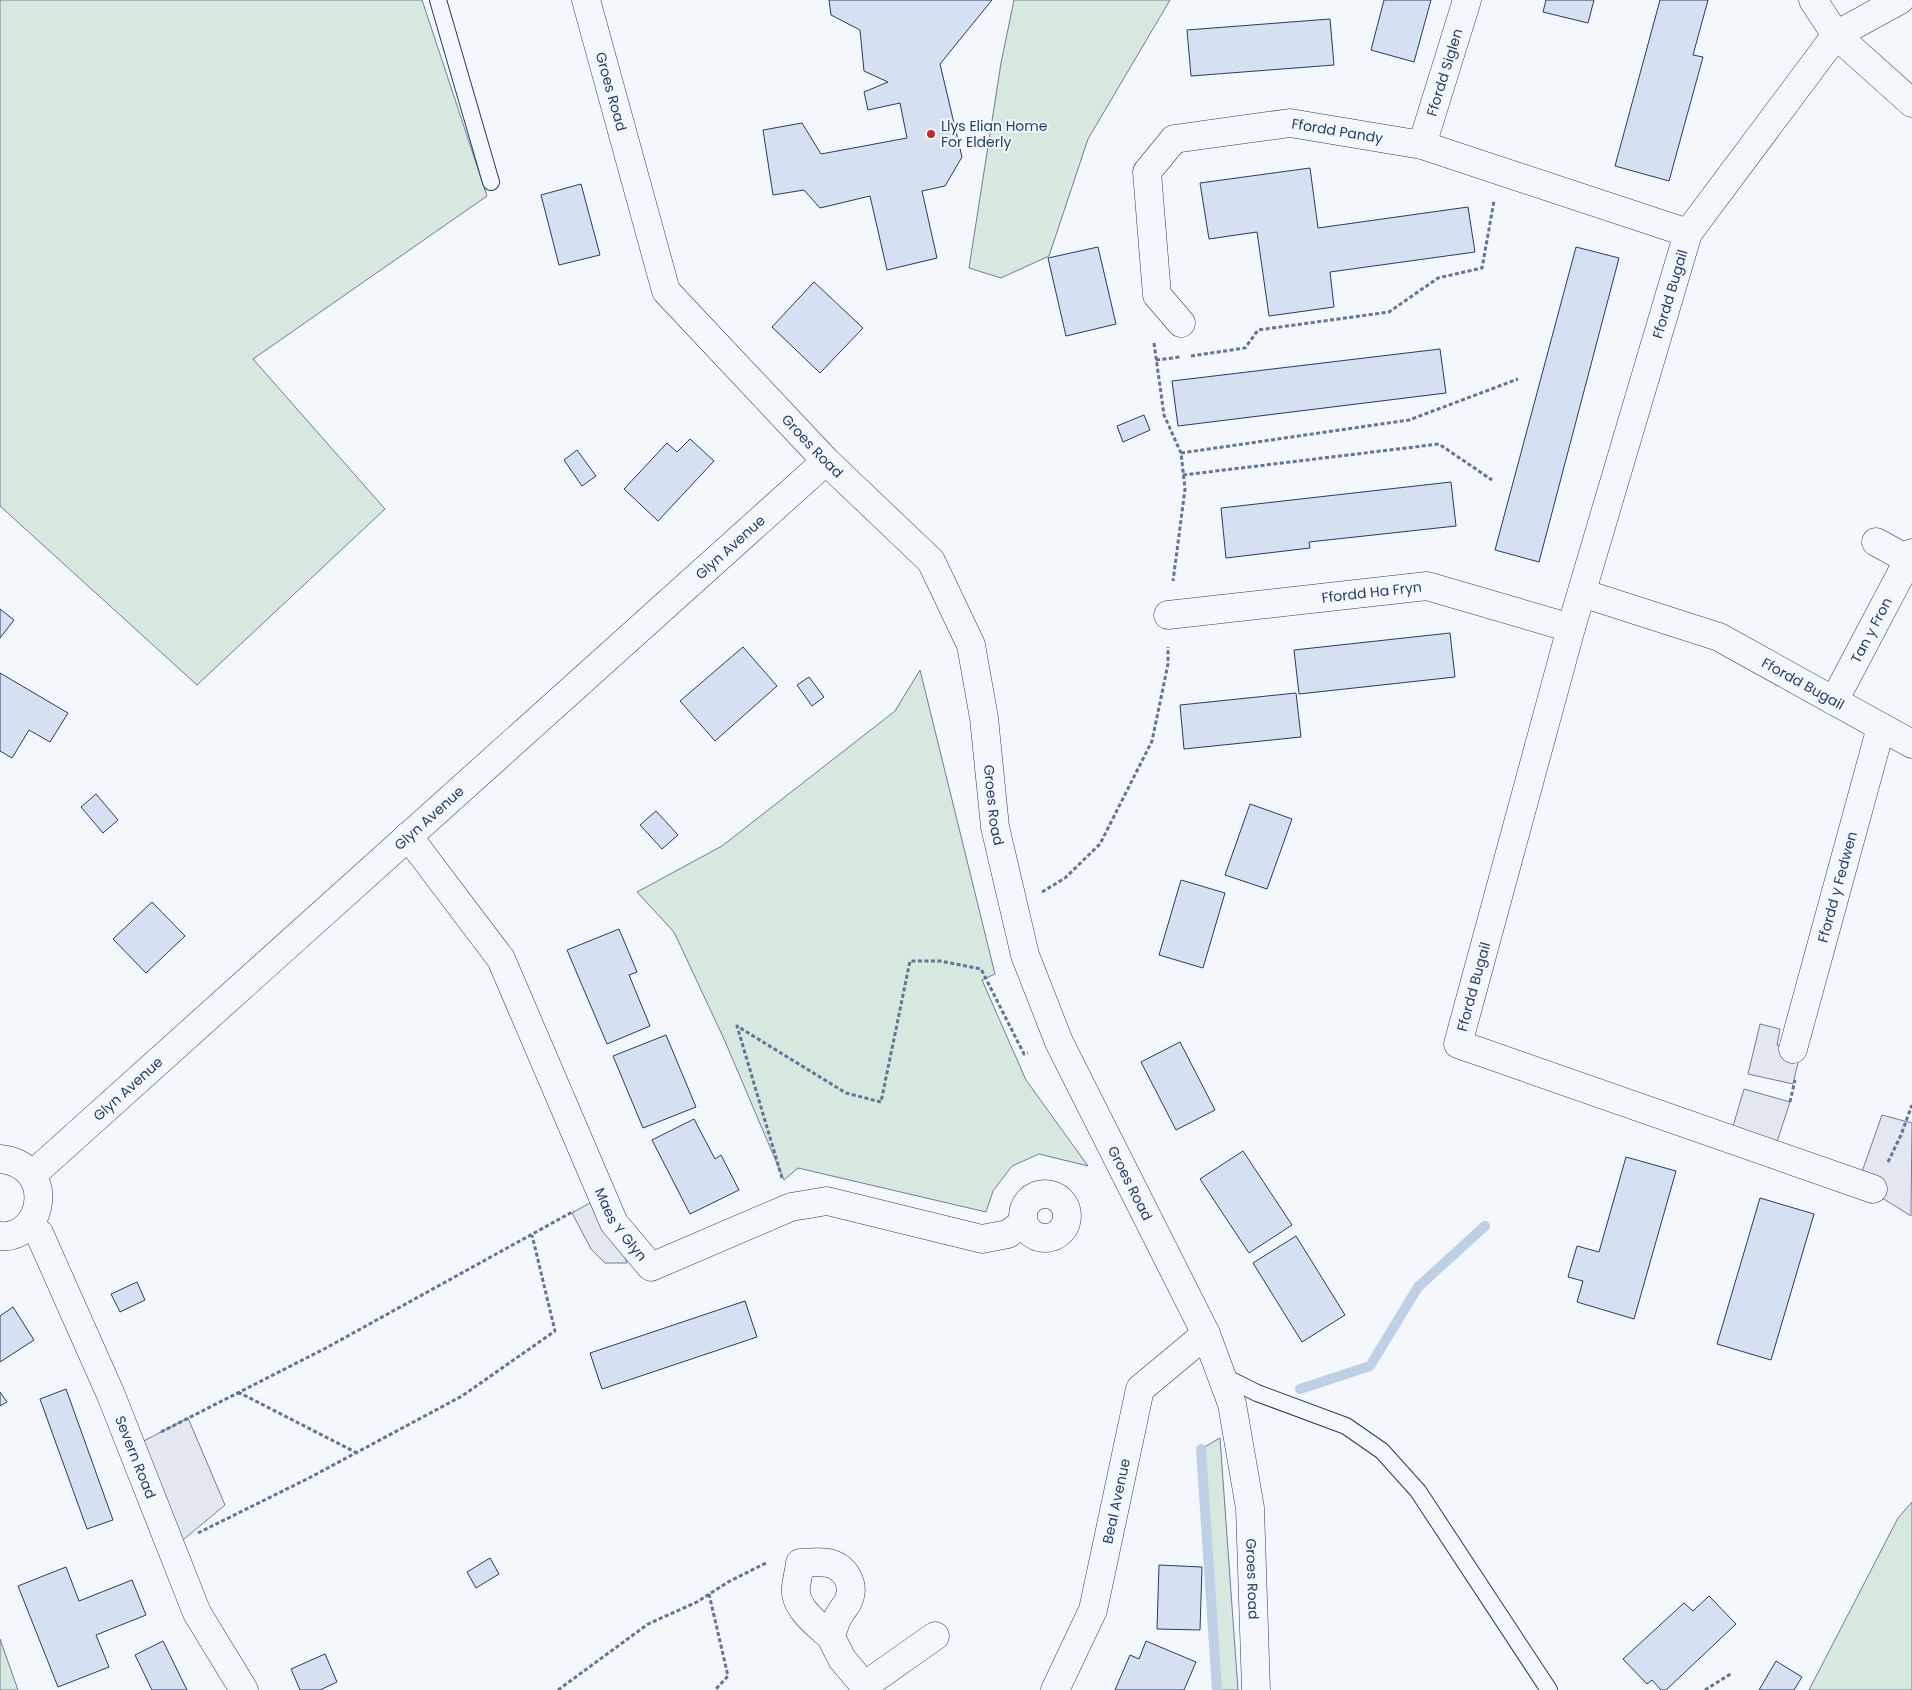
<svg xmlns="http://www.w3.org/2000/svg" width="1912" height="1690" font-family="Poppins,sans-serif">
  <rect width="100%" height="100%" fill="#f4f7fb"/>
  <path fill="#d7e8df" stroke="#687fa3" d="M0,0h422l65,196 -234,163 132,150 -188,176 -197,-179z
    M1014,0h156l-82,139 -39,117 -48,22 -32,-10 32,-205z
    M920,670l75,304 -13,6 44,100 62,86 -49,-12 -27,12 -19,25 -7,21 -188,-44 -14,12 -60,-141 -50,-107 -37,-40 85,-46 173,-135z
    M1220,1438l18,252h-21l-16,-241z
    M1912,1502v188h-103l89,-172z
    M0,1639l18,51h-18z"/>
  <path fill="#e3e8f0" stroke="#687fa3" d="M1760,1024l20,5 -3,16 16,4 11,-11 -11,46 -45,-10z
    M1744,1089l46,13 -17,52 -42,-21z
    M1882,1115l30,8 -1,93 -53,-33z
    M602,1196l25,67h-22l-14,-14 -19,-36z
    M188,1418l37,87 -42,35 -51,-93z"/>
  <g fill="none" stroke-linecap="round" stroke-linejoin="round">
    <path stroke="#bed0e5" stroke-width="10" d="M1300,1389l70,-23 48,-79 67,-61
      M1201,1449l16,241"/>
  </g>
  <path fill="#d5e0f0" stroke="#1d3f73" d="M829,0h163l-52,64 22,93 -17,29 -23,5 15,67 -50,12 -17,-74 -50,12 -16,-18 -31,5 -10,-65 39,-7 19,31 86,-16 -7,-35 -32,7 -4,-18 24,-10 -24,-11 -4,-41 -29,-15z
    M1384,0h47l-17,62 -43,-12z
    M1546,0h48l-6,23 -45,-11z
    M1660,0h48l-15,55 10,2 -34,124 -54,-15z
    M1330,19l4,46 -143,11 -4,-46z
    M1310,168l8,60 150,-21 7,45 -145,20 4,35 -65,9 -12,-84 -48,7 -9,-56z
    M581,184l19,71 -41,10 -18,-70z
    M1098,247l18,77 -50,12 -18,-78z
    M1576,247l43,11 -80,304 -44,-12z
    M814,282l49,46 -43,45 -48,-46z
    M1440,349l6,44 -268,33 -6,-45z
    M1144,415l6,15 -27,12 -6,-16z
    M690,439l24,22 -56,60 -34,-32 43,-46 10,9z
    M577,450l19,26 -14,10 -18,-26z
    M1451,482l5,44 -147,16 1,6 -84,10 -5,-50z
    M0,609l14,11 -14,18z
    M1450,633l5,44 -156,17 -5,-44z
    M743,647l34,39 -62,55 -35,-40z
    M0,673l68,40 -18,29 -21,-12 -17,28 -12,-7z
    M809,677l15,20 -12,9 -15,-21z
    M1296,693l5,44 -117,12 -4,-44z
    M96,794l22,26 -15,13 -22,-26z
    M1250,804l42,15 -25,70 -42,-14z
    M656,811l22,24 -16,14 -22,-24z
    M1181,880l44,13 -22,75 -44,-13z
    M152,902l33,34 -39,37 -33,-34z
    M619,929l18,43 -8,3 21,51 -43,18 -40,-94z
    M666,1035l30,72 -53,21 -30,-72z
    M1180,1042l35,68 -39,20 -35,-68z
    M694,1119l21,40 6,-4 18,35 -49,24 -38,-74z
    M1243,1151l49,74 -43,28 -49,-74z
    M1626,1157l50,14 -42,148 -57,-17 6,-21 -15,-4 9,-31 22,6z
    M1760,1198l54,16 -43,146 -54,-16z
    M1296,1236l49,79 -43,27 -49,-79z
    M137,1282l8,18 -25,12 -9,-18z
    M745,1301l12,36 -155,52 -12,-36z
    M13,1307l21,33 -34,22v-46z
    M66,1389l47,131 -26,9 -47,-130z
    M0,1392l7,10 -7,4z
    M490,1558l9,16 -23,14 -9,-16z
    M1159,1565l43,2 -2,63 -43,-1z
    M66,1567l13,34 53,-21 14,35 -50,20 13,32 -51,20 -40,-101z
    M1709,1596l27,28 -70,66h-5l-9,-10 -5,4 -24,-25 61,-56 9,8z
    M163,1641l24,49h-35l-17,-35z
    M1146,1641l50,21 -12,28h-69l15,-35 9,4z
    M325,1654l12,28 -17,8h-20l-9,-21z
    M1776,1661l26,16 -8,13h-35z"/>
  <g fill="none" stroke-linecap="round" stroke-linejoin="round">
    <defs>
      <path id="lane" d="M438,0l53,182
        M1221,1375l36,18 89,33 36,25 36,40 131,199"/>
      <g id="street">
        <path d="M1813,0l23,35 76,68"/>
        <path id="s1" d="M1422,145l45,-145"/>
        <path id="s2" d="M1181,323l-24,-28 -10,-123 27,-33 116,-16 132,22 266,88"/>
        <path d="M1876,542l33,18"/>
        <path id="s3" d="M1582,593l137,44 193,107"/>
        <path id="s4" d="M1168,615l259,-29 144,42"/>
        <path id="s5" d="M1834,701l78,-148"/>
        <path id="s6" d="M408,836l93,123 113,264 37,44 140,-60 36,-6 155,38 26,-5 15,-11"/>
        <path id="s7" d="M1793,1049l88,-322"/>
        <path d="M0,1159c58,6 44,81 0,77"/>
        <path id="s8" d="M32,1175l794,-714"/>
        <path id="s9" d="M1873,1189l-415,-145 113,-416 117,-395 148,-198 64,-35"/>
        <circle cx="1045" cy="1216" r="22"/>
        <path id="s10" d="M27,1226l12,7 72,162 86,218 47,77"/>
        <path d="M800,1563c9,0 19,-2 28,0 16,3 27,20 21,36 -1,5 -5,8 -8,13 -5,7 -8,17 -10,25 -13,-12 -38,-30 -35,-50 1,-8 3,-16 4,-24z"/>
        <path d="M831,1637l11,22 26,31"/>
        <path d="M864,1686l71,-50"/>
        <path id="s11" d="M1055,1690l38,-80 47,-221 66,-55"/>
      </g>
      <g id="secondary">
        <path id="s12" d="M586,0l80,291 160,170 105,100 40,84 13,73 11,109 30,128 34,87 147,292 26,70 18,104 6,182"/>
      </g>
    </defs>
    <use href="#lane" stroke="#1d3f73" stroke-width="18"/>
    <use href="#street" stroke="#1d3f73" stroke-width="29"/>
    <use href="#secondary" stroke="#1d3f73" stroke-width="29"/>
    <path stroke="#5e769c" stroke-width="3" stroke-dasharray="4 2.5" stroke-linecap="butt" d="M1154,343l10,72 17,38 4,36 -12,92
      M1191,356l54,-8 13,-18 131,-18 49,-34 44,-10 12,-67
      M1156,360l24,-3
      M1181,453l228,-33 109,-41
      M1183,475l256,-31 53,36
      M1042,892l23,-14 35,-34 52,-103 16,-77v-17
      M1790,1102l5,-22
      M1888,1162l13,-27 11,-30
      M782,1178l-45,-152 109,67 35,9 29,-141h30l41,8 43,85 4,-1
      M238,1392l119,61
      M161,1432l165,-84 248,-137
      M198,1533l111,-55 153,-82 93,-65 -23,-96
      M709,1594l19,82 -13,14
      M558,1690l90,-66 49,-22 31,-20 40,-20
      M1705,1690l27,-17"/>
    <use href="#lane" stroke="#f4f7fb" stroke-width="16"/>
    <use href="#street" stroke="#f4f7fb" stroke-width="28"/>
    <use href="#secondary" stroke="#f4f7fb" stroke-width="28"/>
  </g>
  <circle fill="#c62828" stroke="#f4f7fb" stroke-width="2" cx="931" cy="134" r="5"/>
  <g text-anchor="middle" stroke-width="4" stroke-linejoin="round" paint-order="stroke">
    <g font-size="14" fill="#1d3f73" stroke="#f4f7fb">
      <text dy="5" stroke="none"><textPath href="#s1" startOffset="76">Ffordd Siglen</textPath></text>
      <text dy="5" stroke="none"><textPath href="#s12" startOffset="95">Groes Road</textPath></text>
      <text dy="5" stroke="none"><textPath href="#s2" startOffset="368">Ffordd Pandy</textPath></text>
      <text dy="5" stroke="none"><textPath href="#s9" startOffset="1219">Ffordd Bugail</textPath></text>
      <text dy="5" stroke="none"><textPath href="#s12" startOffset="515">Groes Road</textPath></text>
      <text dy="5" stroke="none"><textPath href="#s8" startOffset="939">Glyn Avenue</textPath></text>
      <text dy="5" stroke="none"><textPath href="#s4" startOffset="205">Ffordd Ha Fryn</textPath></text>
      <text dy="5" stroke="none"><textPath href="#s5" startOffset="80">Tan y Fron</textPath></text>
      <text dy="5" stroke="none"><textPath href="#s3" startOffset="240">Ffordd Bugail</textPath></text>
      <text dy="5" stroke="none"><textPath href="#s12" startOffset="935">Groes Road</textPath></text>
      <text dy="5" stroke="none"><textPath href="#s8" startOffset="534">Glyn Avenue</textPath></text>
      <text dy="5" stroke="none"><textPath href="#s7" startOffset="168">Ffordd y Fedwen</textPath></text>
      <text dy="5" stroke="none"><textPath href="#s9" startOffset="499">Ffordd Bugail</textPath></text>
      <text dy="5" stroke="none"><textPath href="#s8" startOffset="129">Glyn Avenue</textPath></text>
      <text dy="5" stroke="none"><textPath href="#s12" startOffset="1340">Groes Road</textPath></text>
      <text dy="5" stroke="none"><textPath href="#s6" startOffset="446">Maes Y Glyn</textPath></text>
      <text dy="5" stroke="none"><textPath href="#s10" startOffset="258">Severn Road</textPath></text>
      <text dy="5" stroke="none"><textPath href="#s11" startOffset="200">Beal Avenue</textPath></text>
      <text dy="5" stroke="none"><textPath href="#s12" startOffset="1760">Groes Road</textPath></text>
    </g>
    <g font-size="14" fill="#1d3f73" stroke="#f4f7fb" text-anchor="start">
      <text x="941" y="131">Llys Elian Home<tspan x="941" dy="16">For Elderly</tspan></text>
    </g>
  </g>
</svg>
